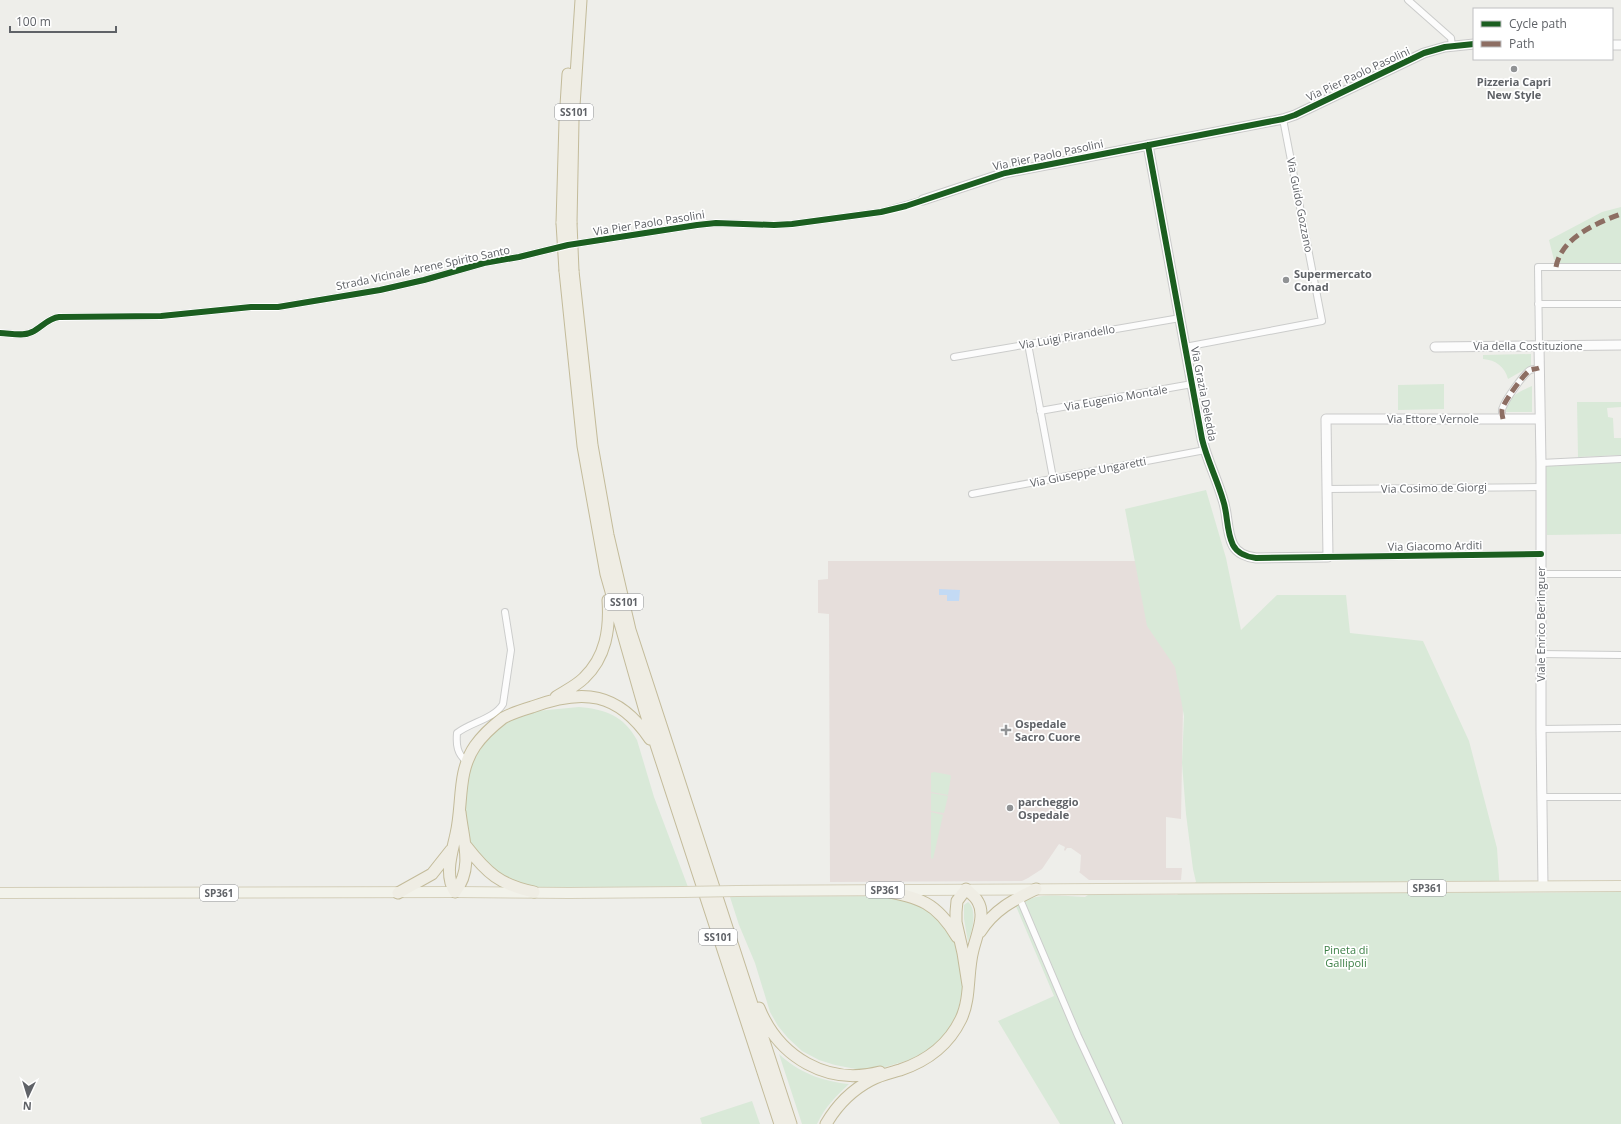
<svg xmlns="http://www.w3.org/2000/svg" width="1621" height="1124" font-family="'Open Sans',sans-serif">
  <rect width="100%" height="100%" fill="#eeeeea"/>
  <path fill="#e6dedb" d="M828,561h355l2,31 -4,227 -15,-2v51h16l-1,12h-92l-10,-8 1,-1 1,-16 -10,-7h-4l-2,3 -1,-1 1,-3 -6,-3 -17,25 -14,9 -6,3 -192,1 -1,-268 -11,-1v-33l10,-1z"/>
  <path fill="#d9e9d8" d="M1621,207v57l-60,1 -2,-1 1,-4h-6l-5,-20 53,-28z
    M1531,354v12l-23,13c-3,-12 -12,-19 -25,-20v-4z
    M1444,384v25l-46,1v-25z
    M1532,386v26h-26c1,-16 13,-20 26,-26z
    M1577,402h44v5l-14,1 1,9 5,1 1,20h7v17l-43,2z
    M1621,462v72l-74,1 -1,-69z
    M1206,490l20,68 15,72 36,-35h69l4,38 73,8 46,100 28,107 3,45 121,-1v232h-561l-62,-103 56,-25 -39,-92c28,-12 41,-8 70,-7l3,-2h89l19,-13 -3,-13 -7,-55 -4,-51 2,-47 -9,-49 -28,-41 -22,-117z
    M579,707c26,2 45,9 58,33l17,57 34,90 -154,1 -35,-11 -29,-34 -6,-34 6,-41 12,-23 13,-14 19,-13 23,-7z
    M934,772l16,3 1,1 -3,19 -17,-3v-19z
    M931,793l17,3 -4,17 -13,-2z
    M931,812l12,3 -10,44 -2,-1z
    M882,896l20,2 31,14 24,32 6,43 -6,28 -5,11 -11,15 -16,11 -16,8 -34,10h-14l-26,-5 -16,-5 -17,-9 -14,-13 -10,-12 -8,-14 -15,-49 -16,-38 -9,-28z
    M968,902c10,8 4,30 0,40l-4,-23v-14z
    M779,1054c20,19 43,27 70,30 -13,12 -24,23 -32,40h-15z
    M752,1101l8,23h-58l-2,-6z"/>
  <path fill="#c3daf4" d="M939,589l21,1 -1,11h-12v-6h-8z"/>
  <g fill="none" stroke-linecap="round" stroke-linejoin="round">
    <defs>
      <path id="street" d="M1408,0l43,38 1,8
        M1538,304h83
        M0,333c10,0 22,4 32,-1 9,-4 16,-14 27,-15l102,-1 90,-9h27l102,-17 44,-10 60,-17 35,-6 49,-12 129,-20 19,-2 58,2 18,-1 89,-12 42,-12
        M1028,344l25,134
        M1539,346l-1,-79h83
        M1185,347l137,-26 -39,-202
        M954,357l226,-39
        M1040,411l152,-27
        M1503,419c-1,-4 -2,-9 0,-12 3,-8 20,-32 27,-37 3,-1 6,-1 9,-2
        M1541,463l80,-4
        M1327,489l214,-2
        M972,494l233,-44
        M1328,557l213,-3
        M1541,574h80
        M1541,654l80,1
        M1541,729l80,-1
        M467,762c-10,-8 -11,-17 -10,-29 14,-11 37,-14 46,-29l8,-54 -6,-38
        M1543,797h78
        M1019,897l59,139 41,88"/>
      <path id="secondary" d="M1612,45h9
        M1148,145l54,294c5,21 15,40 21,61 5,14 3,31 10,45 4,8 14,12 23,13l72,-1 -2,-138h214
        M923,200l82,-27 278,-54 12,-4 129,-62 21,-6 29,-3
        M1539,346l2,117v266l2,157
        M1435,347l186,-2"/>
      <path id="primary" d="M737,891l884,-5
        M0,893l455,-1 114,1 114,-1"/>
      <path id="highway" d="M562,223l3,-102 3,-47
        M571,223l2,-102 8,-121
        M565,271l18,175 23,128 39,137 135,413
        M573,271l19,174 16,90 22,95 161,494
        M556,697c9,-6 20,-11 28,-19 22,-21 26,-49 24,-78
        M460,812c3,28 14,56 -5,80 -11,-18 -3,-39 1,-58 7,-30 1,-62 19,-88 7,-10 19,-21 28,-28 9,-5 19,-8 29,-11 51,-19 86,-15 118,32
        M466,846c21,27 34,39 68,46
        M881,890c38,8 55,11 76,47
        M398,893l34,-19 19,-24
        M980,932c14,-22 33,-32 56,-43
        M759,1008c20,49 68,78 121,64
        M826,1124c11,-19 26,-34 45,-44 9,-5 19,-7 29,-10 27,-9 49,-26 61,-51 10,-21 6,-47 12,-69 3,-13 13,-35 5,-48 -2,-5 -8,-9 -12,-13l-9,12 -1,11v10l7,31 5,32"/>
    </defs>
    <use href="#street" stroke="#cbcccb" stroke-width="8"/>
    <use href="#secondary" stroke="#cacaca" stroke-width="11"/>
    <use href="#primary" stroke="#d4cfba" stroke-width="12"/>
    <use href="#highway" stroke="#c3bb9a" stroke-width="13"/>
    <use href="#street" stroke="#fcfcfc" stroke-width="6"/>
    <use href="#secondary" stroke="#fcfcfc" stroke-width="9"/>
    <use href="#primary" stroke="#f2f2ea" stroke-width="10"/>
    <use href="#highway" stroke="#efede4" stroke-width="11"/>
    <defs>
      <path id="primary-bridge" d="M683,892l54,-1"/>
      <path id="highway-bridge" d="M562,223l3,48
        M571,223l2,48"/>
    </defs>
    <use href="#primary-bridge" stroke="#d4cfba" stroke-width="12" stroke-linecap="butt"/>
    <use href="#highway-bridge" stroke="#c3bb9a" stroke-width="13" stroke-linecap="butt"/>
    <use href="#primary-bridge" stroke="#f2f2ea" stroke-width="10"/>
    <use href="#highway-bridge" stroke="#efede4" stroke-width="11"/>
    <path stroke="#8d6e63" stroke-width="5" stroke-dasharray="10 5" stroke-linecap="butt" d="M1556,267c5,-29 40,-44 65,-53
      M1503,419c-1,-4 -2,-9 0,-12 3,-8 20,-32 27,-37 3,-1 6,-1 9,-2"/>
    <defs>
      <path id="cycleway" d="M1148,145l54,294c5,21 15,40 21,61 5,14 3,31 10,45 4,8 14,12 23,13l285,-4
        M0,333c10,0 22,4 32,-1 9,-4 16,-14 27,-15l102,-1 90,-9h27l102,-17 44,-10 60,-17 35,-6 49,-12 129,-20 19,-2 58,2 18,-1 89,-12 25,-6 99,-33 278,-54 12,-4 129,-62 21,-6 29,-3"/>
    </defs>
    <use href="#cycleway" stroke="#fff" stroke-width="8"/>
    <use href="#cycleway" stroke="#1b5e20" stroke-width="6"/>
  </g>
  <g fill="#919395" stroke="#fff" stroke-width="1.5">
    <circle cx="1514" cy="69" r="4"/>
    <circle cx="1286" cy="280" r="4"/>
    <path d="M1004 724h4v4h4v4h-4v4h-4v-4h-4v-4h4z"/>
    <circle cx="1010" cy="808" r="4"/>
  </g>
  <g text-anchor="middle" stroke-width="3.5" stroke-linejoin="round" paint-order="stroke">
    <g fill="#fff" stroke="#8f9195" stroke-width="1">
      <rect x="555" y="104" width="38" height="16" rx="3"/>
      <rect x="605" y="594" width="38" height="16" rx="3"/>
      <rect x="1408" y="880" width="38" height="16" rx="3"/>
      <rect x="866" y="882" width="38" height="16" rx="3"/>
      <rect x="200" y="885" width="38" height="16" rx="3"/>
      <rect x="699" y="929" width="38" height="16" rx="3"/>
    </g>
    <g font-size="10" font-weight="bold" fill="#5f6267">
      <text x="574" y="116">SS101</text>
      <text x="624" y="606">SS101</text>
      <text x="1427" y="892">SP361</text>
      <text x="885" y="894">SP361</text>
      <text x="219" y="897">SP361</text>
      <text x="718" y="941">SS101</text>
    </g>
    <g font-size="11" fill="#5f6267" stroke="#fff">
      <text transform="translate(1358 74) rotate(-25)" y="4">Via Pier Paolo Pasolini</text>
      <text transform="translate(1048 155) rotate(-12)" y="4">Via Pier Paolo Pasolini</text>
      <text transform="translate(1300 205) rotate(79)" y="4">Via Guido Gozzano</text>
      <text transform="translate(649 223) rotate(-9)" y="4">Via Pier Paolo Pasolini</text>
      <text transform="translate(423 268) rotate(-12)" y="4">Strada Vicinale Arene Spirito Santo</text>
      <text transform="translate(1067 337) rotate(-10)" y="4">Via Luigi Pirandello</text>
      <text x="1528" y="350">Via della Costituzione</text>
      <text transform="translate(1204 394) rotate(79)" y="4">Via Grazia Deledda</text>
      <text transform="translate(1116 398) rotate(-10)" y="4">Via Eugenio Montale</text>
      <text x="1433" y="423">Via Ettore Vernole</text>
      <text transform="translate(1088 472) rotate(-11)" y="4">Via Giuseppe Ungaretti</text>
      <text transform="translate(1434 488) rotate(-1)" y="4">Via Cosimo de Giorgi</text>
      <text transform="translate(1435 546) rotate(-1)" y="4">Via Giacomo Arditi</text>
      <text transform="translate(1541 624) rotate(-90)" y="4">Viale Enrico Berlinguer</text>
    </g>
    <g font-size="11" font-weight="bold" fill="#5f6267" stroke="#fff" text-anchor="start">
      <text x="1514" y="86" text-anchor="middle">Pizzeria Capri<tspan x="1514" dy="13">New Style</tspan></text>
      <text x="1294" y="278">Supermercato<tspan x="1294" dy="13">Conad</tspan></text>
      <text x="1015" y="728">Ospedale<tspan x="1015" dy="13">Sacro Cuore</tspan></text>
      <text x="1018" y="806">parcheggio<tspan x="1018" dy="13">Ospedale</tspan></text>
    </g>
    <g font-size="11" fill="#3d8047" stroke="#fff">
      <text x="1346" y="954">Pineta di<tspan x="1346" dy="13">Gallipoli</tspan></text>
    </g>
  </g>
  <rect x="1473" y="8" width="140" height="52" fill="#ffffff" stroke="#bfc0c2"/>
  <rect x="1481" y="21" width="20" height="6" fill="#1b5e20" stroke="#bfc0c2"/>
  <text x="1509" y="28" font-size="12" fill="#5f6267">Cycle path</text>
  <rect x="1481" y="41" width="20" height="6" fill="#8d6e63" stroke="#bfc0c2"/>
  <text x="1509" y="48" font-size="12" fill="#5f6267">Path</text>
  <g transform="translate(28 1096) rotate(184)" stroke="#ffffff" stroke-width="3" paint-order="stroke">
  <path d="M0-3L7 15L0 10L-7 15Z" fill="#5f6267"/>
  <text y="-6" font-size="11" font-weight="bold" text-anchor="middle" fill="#5f6267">N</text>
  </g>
  <path d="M10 26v6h106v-6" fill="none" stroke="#5f6267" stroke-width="2"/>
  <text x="16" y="26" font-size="12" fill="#5f6267" stroke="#ffffff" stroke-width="3" paint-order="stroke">100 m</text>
</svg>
